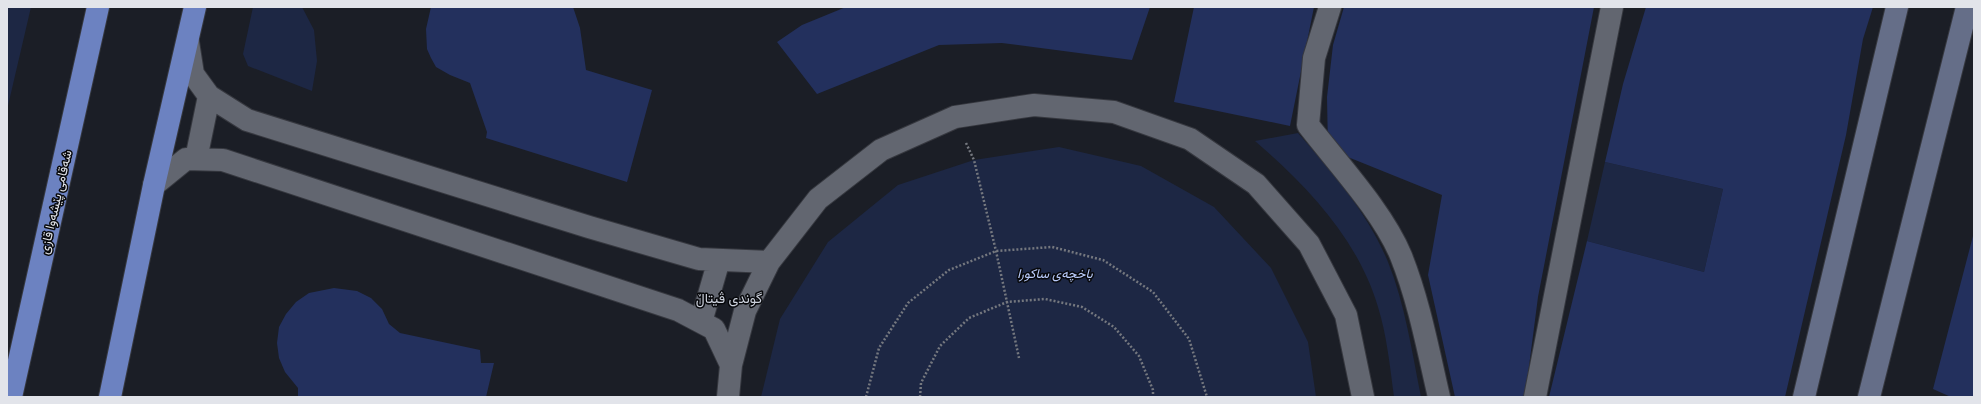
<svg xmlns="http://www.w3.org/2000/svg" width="1981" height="404" font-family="'Zilla Slab',Vazirmatn,serif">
  <rect width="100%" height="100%" fill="#1b1e26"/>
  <path fill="#1d2744" d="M7,7h24l-24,103z
    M253,7h49l12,23 3,31 -5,30 -64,-25 -5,-12z
    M1298,133c34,39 70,80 90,129 17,42 24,90 33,135h-27c-4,-30 -7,-61 -16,-90 -20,-68 -71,-121 -123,-166z
    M1059,147l82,19 73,41 57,61 37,74 8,55h-555l19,-78 48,-77 70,-57 76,-25z
    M1605,162l118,27 -19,83 -117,-31z"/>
  <path fill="#23305d" d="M431,7h142l7,21 6,42 66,20 -25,92 -141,-44 1,-6 -17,-49 -20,-8 -14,-8 -5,-9 -4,-9 -1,-20z
    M846,7h304l-18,53 -130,-17 -63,2 -122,49 -40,-52 25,-17z
    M1194,7h120l-24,119 -116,-24z
    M1344,7h250l-56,290 -13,100h-70l-27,-122 14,-80 -114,-46 -1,-52 6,-52z
    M1646,7h227l-10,32 -17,96 -61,262h-236l38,-156 117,31 19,-83 -118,-27 18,-78z
    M1973,236l1,161h-23l-18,-8z
    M334,288l23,3 14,7 11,11 7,15 11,9 80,17 1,13h13l-8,34h-188v-9l-13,-16 -6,-14 -2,-15 2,-16 7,-13 10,-12 13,-9z"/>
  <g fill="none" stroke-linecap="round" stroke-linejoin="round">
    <defs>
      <path id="street" d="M1330,7l-16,51 -6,67c30,39 75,87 93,131 18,45 27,94 38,141
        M188,42l5,32 16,22 38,24 342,107 110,32 70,3
        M196,159l13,-63
        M154,185l32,-26 37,1 455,150 36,19 17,36
        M701,322l18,-62
        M728,397l3,-32 14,-54 24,-49 49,-63 63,-49 74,-33 79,-12 80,7 76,27 66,45 53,60 37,71 17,82
        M1535,397l77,-390"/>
      <path id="secondary" d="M1804,397l93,-390
        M1869,397l98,-390"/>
      <path id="highway" d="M11,397l87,-390
        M110,397l44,-212 41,-178"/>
    </defs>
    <use href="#street" stroke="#36383f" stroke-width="24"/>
    <use href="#secondary" stroke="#36383f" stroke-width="24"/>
    <use href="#highway" stroke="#36383f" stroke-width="24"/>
    <path stroke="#75787f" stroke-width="2.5" stroke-dasharray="2 2" stroke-linecap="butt" d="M966,143l8,17 22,91 23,107
      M866,397l13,-49 29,-45 41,-33 47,-19 56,-4 51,13 50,32 36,47 18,58
      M920,397l1,-14 19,-37 29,-28 38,-16 38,-3 37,8 32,20 25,29 14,34v7"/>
    <use href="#street" stroke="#626670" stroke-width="22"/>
    <use href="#secondary" stroke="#656e88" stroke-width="22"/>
    <use href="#highway" stroke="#6c82c1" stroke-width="22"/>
  </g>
  <g text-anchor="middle" stroke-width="3" stroke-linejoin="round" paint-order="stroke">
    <g font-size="13" fill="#e2e4ea" stroke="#07080b">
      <text transform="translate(55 202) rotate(-77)" y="5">شەقامی پێشەوا قازی</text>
    </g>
    <g font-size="13" font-style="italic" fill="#bacbfa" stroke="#07080b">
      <text x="1055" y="278">باخچەی ساکورا</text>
    </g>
    <g font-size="14" fill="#ccd1dc" stroke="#07080b">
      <text x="729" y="303">گوندی ڤیتاڵ</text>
    </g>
  </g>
  <rect width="1981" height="404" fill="none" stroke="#e2e4ea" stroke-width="16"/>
</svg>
